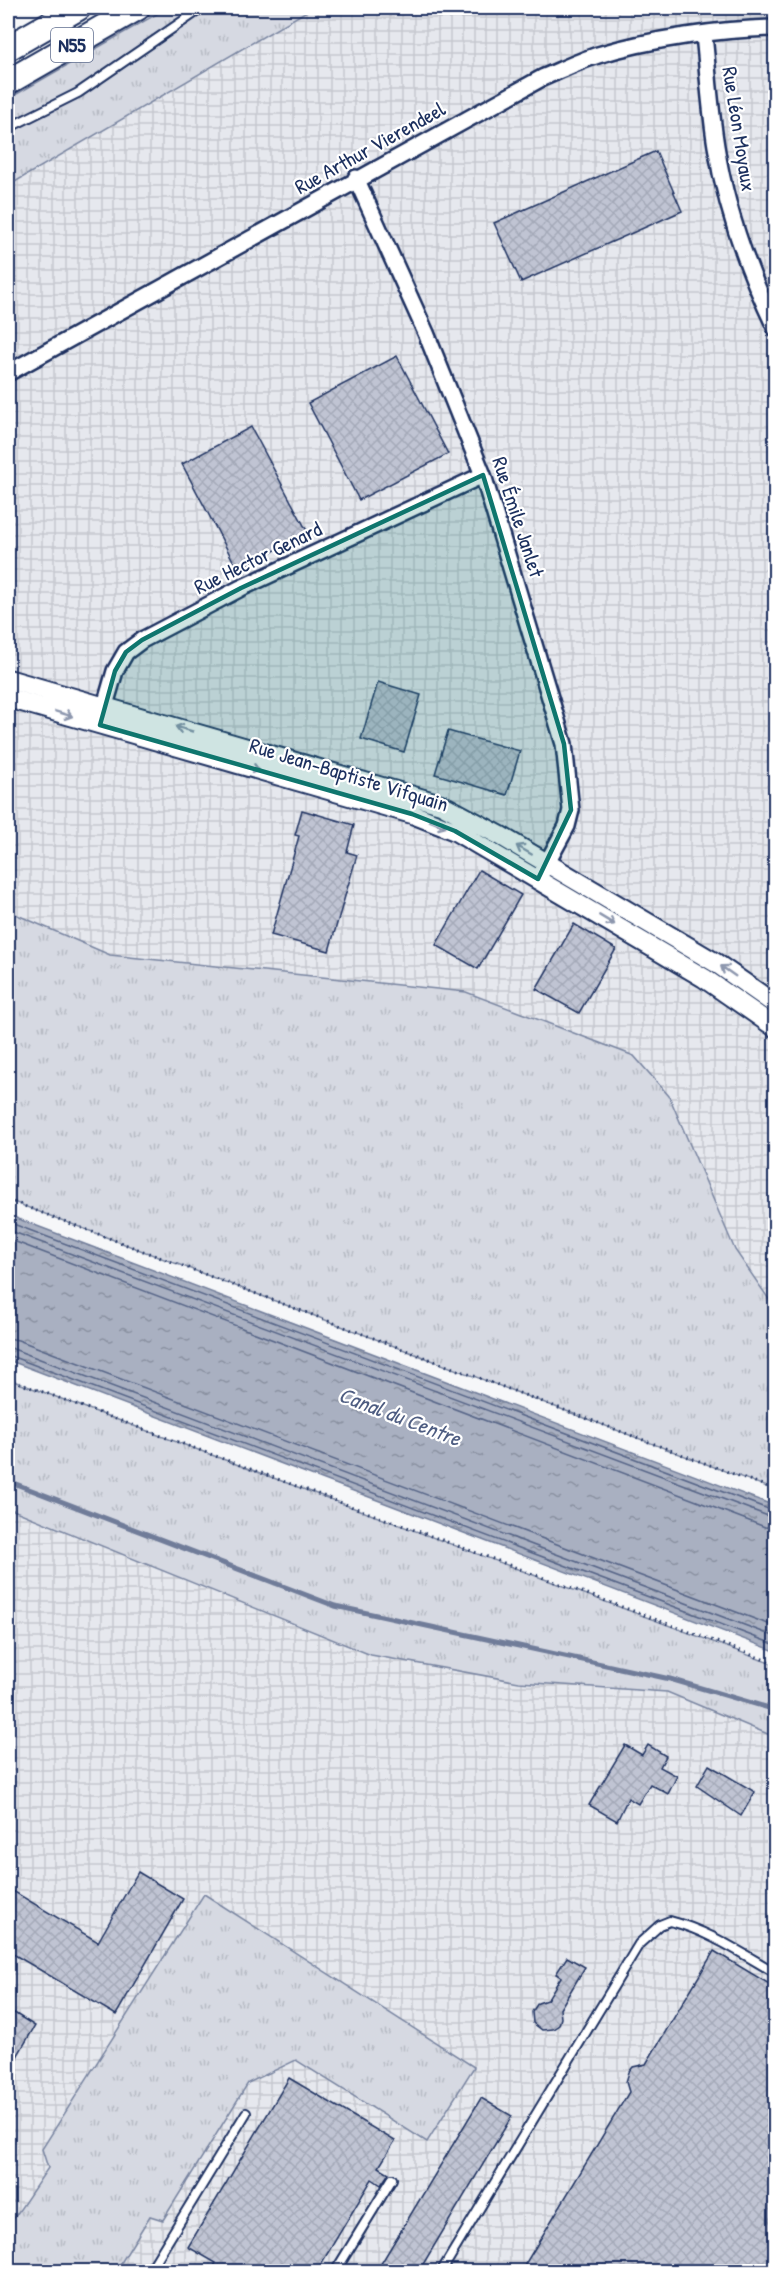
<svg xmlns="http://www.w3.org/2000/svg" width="783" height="2279" font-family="'Patrick Hand',sans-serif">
  <defs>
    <pattern id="industrial-grid" width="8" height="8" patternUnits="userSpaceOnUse" patternTransform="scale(1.5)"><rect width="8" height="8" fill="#e6e8ee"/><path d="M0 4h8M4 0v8" fill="none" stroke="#c5c7ce"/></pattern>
    <pattern id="grass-tufts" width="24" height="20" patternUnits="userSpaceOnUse" patternTransform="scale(1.5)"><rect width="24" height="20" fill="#d6d9e2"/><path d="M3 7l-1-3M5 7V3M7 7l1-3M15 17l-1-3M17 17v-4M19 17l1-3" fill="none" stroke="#b7bbc4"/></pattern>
    <pattern id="water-ripples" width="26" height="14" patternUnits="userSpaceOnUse" patternTransform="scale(1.5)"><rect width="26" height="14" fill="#a9b0c1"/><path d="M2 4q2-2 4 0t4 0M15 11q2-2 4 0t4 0" fill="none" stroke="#8990a0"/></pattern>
    <pattern id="building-cross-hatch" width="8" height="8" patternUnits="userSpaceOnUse" patternTransform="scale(1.5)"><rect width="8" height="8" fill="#c0c4d3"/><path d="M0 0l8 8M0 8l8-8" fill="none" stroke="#a4a9b8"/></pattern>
  </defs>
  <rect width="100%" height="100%" fill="#f6f7f9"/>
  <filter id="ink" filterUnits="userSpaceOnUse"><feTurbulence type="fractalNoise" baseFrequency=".0167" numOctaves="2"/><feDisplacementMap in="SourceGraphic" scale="12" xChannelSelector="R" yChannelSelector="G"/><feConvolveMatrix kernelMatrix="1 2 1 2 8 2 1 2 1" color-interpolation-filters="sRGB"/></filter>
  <g filter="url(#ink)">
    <path fill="url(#industrial-grid)" d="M312,8h463v1300l-40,-58 -28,-63 -241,-195 -356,-37 -102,-44v-725z
      M8,1384l767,293v594l-767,-1z"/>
    <path fill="url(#grass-tufts)" stroke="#7884a0" stroke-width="1.5" d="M167,8h145l-304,178v-87z
      M8,911l102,44 356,37 168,64 35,40 66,154 40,58v182l-767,-290z
      M8,1379l767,286v72l-108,-45 -148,-10 -148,-27 -363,-147z
      M204,1894l270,173 -47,75 -131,-82 -48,23 -85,137 -13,-4 -34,55h-107l-1,-44 40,-59 -6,-19z"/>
    <path fill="url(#water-ripples)" stroke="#707c99" stroke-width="1.5" d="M8,1215l767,291v145l-767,-291z"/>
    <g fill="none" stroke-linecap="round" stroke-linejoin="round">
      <path stroke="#546386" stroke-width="1.5" d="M8,1222l768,290
        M8,1230l768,289
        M8,1239l757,288 11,1
        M8,1338l10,2 758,287
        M8,1347l768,290
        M8,1355l768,290"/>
      <path stroke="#707c99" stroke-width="5" d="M8,1481l327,125 335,73 106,31"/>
    </g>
    <path fill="url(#building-cross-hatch)" stroke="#1b2f5e" stroke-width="1.5" d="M656,151l26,60 -161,71 -27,-59z
      M397,356l51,98 -89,46 -51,-97z
      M251,427l57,106 -70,37 -56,-106z
      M378,682l43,13 -17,57 -43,-13z
      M448,731l72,20 -13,44 -72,-21z
      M302,810l52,15 -7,27 10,3 -28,96 -58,-16 28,-99 -4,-1z
      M479,870l42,25 -43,74 -42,-24z
      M574,924l42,25 -37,64 -43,-24z
      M625,1745l17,10 6,-10 18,11 -6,11 17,9 -9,18 -18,-10 -12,20 -10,-6 -11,23 -28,-16z
      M709,1765l46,27 -14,24 -44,-30z
      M138,1872l45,27 -67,116 -108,-64v-63l90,54z
      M714,1951l62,37v283h-255l108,-179 -3,-10 3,-10 4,-5 13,-3z
      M567,1957l18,10 -25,42 1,9 -2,7 -6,4 -11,1 -9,-7 -1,-11 6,-9 9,-3 14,-23 -5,-3z
      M8,2009l27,17 -27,46z
      M289,2078l106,63 -16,26 10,6 -8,12 -9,-6 -55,92h-106l5,-8 -28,-16z
      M481,2098l31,18 -93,155h-33l-7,-4z"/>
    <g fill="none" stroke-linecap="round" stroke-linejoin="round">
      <defs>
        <path id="service" d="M8,128l70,-35 124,-85
          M153,2265l11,7
          M149,2272l97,-159
          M335,2272l57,-93
          M441,2272l198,-328 21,-19 10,-4c39,10 71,32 106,52"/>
        <path id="minor" d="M704,35c4,37 6,74 12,111 10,64 32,125 60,183
          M356,178l70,155 57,142 81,269 7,66 -4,16 -26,48
          M8,373l534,-295c19,-8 37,-17 56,-23 52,-16 123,-26 178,-27
          M102,716l13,-45 11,-19 16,-12 99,-52 242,-113"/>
        <path id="tertiary" d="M8,679l433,125 60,32 215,127 60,42
          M8,698l404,116 43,17 249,147 72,50"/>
        <path id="trunk" d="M8,48l70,-40
          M8,82l129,-74"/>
      </defs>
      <use href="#service" stroke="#1b2f5e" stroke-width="12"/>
      <use href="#minor" stroke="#1b2f5e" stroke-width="20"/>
      <use href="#tertiary" stroke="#1b2f5e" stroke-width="22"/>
      <use href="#trunk" stroke="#1b2f5e" stroke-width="28"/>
      <path stroke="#1b2f5e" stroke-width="3" stroke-dasharray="1.5 4.5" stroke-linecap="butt" d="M8,1200l768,290
        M8,1379l768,285"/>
      <use href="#service" stroke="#fff" stroke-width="8"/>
      <use href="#minor" stroke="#fff" stroke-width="15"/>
      <use href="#tertiary" stroke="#fff" stroke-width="18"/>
      <use href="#trunk" stroke="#fff" stroke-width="24"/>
    </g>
    <defs><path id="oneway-shaft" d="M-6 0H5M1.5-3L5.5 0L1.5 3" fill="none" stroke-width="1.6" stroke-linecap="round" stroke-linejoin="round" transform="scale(1.5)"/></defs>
    <g stroke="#8d97ae">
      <use href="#oneway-shaft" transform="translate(64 714) rotate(17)"/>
      <use href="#oneway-shaft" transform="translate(184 729) rotate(-164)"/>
      <use href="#oneway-shaft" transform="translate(251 768) rotate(16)"/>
      <use href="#oneway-shaft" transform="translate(438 824) rotate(22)"/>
      <use href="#oneway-shaft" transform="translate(524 850) rotate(-150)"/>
      <use href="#oneway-shaft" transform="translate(607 920) rotate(31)"/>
      <use href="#oneway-shaft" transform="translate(728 971) rotate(-145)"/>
    </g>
  </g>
  <path fill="#0f766e" fill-opacity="0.2" stroke="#0f766e" stroke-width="4.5" stroke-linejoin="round" d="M483,475l81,269 7,66 -33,69 -83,-48 -43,-17 -312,-89 15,-54 11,-19 16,-12 99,-52z"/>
  <g text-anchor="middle" stroke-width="4.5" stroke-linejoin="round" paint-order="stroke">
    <rect fill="#fff" stroke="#5f6d8e" stroke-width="1.5" x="51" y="28" width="42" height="34" rx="4.5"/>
    <g font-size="20" font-weight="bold" fill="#1b2f5e">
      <text x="72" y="52">N55</text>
    </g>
    <g font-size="21" fill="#1b2f5e" stroke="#fff">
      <text transform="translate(739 129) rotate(81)" y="7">Rue Léon Moyaux</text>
      <text transform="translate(370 148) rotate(-29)" y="7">Rue Arthur Vierendeel</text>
      <text transform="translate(518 517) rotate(72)" y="7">Rue Émile Janlet</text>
      <text transform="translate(258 558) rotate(-26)" y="7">Rue Hector Genard</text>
      <text transform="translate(349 775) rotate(17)" y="7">Rue Jean-Baptiste Vifquain</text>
    </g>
    <g font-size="22" font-style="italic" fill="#4d5c81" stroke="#fff">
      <text transform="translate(400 1416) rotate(21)" y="8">Canal du Centre</text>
    </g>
  </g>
  <rect width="783" height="2279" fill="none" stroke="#fff" stroke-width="30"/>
  <rect x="15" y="15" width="753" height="2249" fill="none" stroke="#1b2f5e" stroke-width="2" filter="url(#ink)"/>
</svg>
